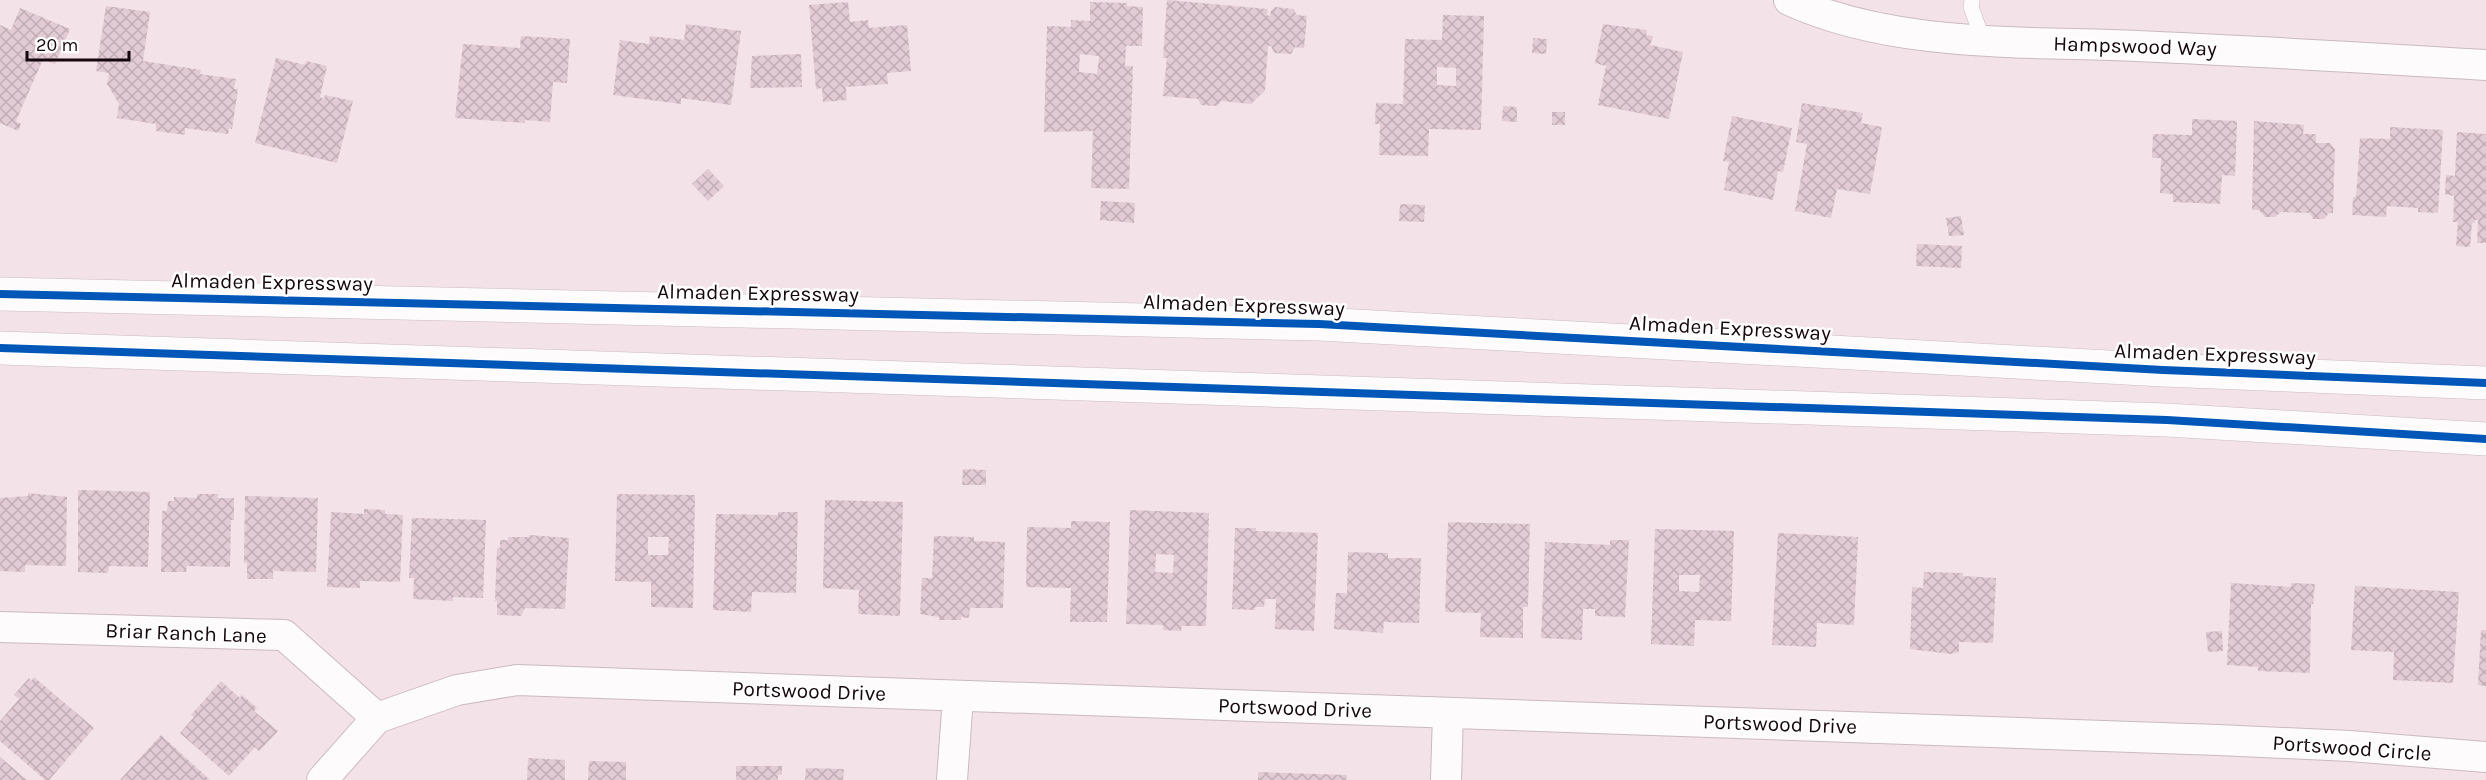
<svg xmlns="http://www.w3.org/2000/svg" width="2486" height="780" font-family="Karla,sans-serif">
  <defs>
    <pattern id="building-cross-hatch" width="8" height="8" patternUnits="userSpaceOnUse" patternTransform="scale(1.5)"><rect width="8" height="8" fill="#e2cbd4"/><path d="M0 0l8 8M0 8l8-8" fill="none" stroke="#c1adb5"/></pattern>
  </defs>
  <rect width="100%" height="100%" fill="#f3e2e8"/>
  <path fill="url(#building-cross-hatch)" fill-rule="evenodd" d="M1167,0l101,9 -1,6 3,1 1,-5 4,-4 18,2 4,6 10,1 -3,32 -9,-1 -4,7 -17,-1 -3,-7h-3l-3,44 -14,14 -30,-3 -4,5 -16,-1 -3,-6 -35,-3 4,-38h-4z
    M848,2l2,20 18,-2 1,8 38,-3 4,46 -24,2 1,11 -42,3 1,13 -24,2 -1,-14 -6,1 -7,-84z
    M1090,2l37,1v3l16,1 -1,39h-16l-1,20h8l-4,123 -38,-1 2,-57 -49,1 3,-106 24,1v-7l19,1zM1080,54l19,2 -2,18 -18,-2z
    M106,6l44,6 -7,49 58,9 -1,4 36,5 -2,10h4l-6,40 -3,-1 -1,6 -43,-6v7l-29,-4v-7l-39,-6 2,-14 -12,-20 2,-11 -13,-2z
    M20,8l50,21 -15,35 -12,-5 -27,62 5,3 -3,7 -18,-8v-98l11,5z
    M1443,15l41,1 -3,114 -52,-1 -1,27 -49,-1 1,-31h-5l1,-21 27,1 2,-65 37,1zM1437,67l19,1v18l-19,-1z
    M686,24l55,7 -10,74 -50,-7v6l-68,-9 7,-55 29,4 1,-8 34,4z
    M1603,24l44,6 -1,5 7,1 -3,9 33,7 -14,67 -71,-14 8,-39 -11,-3z
    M521,36l49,3 -3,44 -14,-1 -3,40 -25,-2v3l-70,-5 8,-74 57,4z
    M1533,38l14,1 -1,15 -14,-1z
    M801,54l1,33 -52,1 2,-32z
    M276,58l29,7 1,-4 21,5 -7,31 4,2 1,-4 28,6 -16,62 -82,-20z
    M1802,103l61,10 -2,10 21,4 -12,67 -33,-5 -6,29 -36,-7 12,-67 -11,-2z
    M1503,106l14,1v15l-15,-1z
    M1552,112h13v13h-13z
    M1732,116l60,12 -9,44 -5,-1 -5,29 -49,-10 5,-28 -6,-1z
    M2192,119l45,2 -2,55 -13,-1 -2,29 -47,-2v-8l-13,-1 1,-35h-9l1,-24 39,1z
    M2254,121l50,4 -1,9h13v9h14l5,6 -2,64h-4l-5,6h-11l-3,-6 -29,-1 -6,5h-10l-6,-7h-7z
    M2390,127l53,3 -5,83 -20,-1v-4l-31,-2 -1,11 -34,-2 1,-18h3l4,-59 30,1z
    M2457,132l29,2v109h-9l1,-23h-3v3h-3l-2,24 -14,-1 2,-24h-5l1,-26 -9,-2 1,-19 9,1z
    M708,169l16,17 -16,15 -16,-17z
    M1101,201l34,2 -1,20 -34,-3z
    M1400,204l25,1 -1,17 -25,-1z
    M1961,216l3,19 -15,1 -3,-18z
    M1917,244l45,2 -1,22 -45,-2z
    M963,469l23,1v15h-24z
    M78,490l72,2 -2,75 -39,-1 -1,7 -30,-1z
    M28,493l39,4 -1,69 -41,-1v7l-25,-1v-73l28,-2z
    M197,494h21v4h16v22h-3l-1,47 -43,-1 -1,6h-25l1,-61h5l1,-10h6v-4l23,1z
    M617,494l78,1 -2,113 -42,-1v-25l-36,-1zM648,537h21l-1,18h-20z
    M245,496l73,2 -2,74 -43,-1v8h-26v-16h-3z
    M825,500l78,2 -3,114 -42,-2 1,-24 -36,-2z
    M364,509l21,1v4l18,1 -3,67 -40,-1v7l-33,-1 4,-75 33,2z
    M1130,510l79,3 -3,113h-24l-1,5 -18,-1v-5l-37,-1zM1156,554l18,1 -1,18 -18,-1z
    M778,512h20l-2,81 -44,-1 -1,20 -38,-2 3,-96 62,1z
    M412,518l74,2 -3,78 -30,-1v4l-40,-2 1,-21h-5z
    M1071,521l39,1 -3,100h-37l1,-34 -45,-1 1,-60 44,1z
    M1448,522l82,2 -2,83h-5v31l-43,-1 1,-24 -36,-1z
    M1235,528h21v3l62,2 -4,98 -39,-2 1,-30h-11l-1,8h-9v3l-23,-1z
    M1655,529l79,2 -3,90 -36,-1 -1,26 -43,-2zM1679,575h21l-1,17 -20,-1z
    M1778,533l80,4 -4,88 -37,-2 -1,24 -44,-2z
    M529,535l40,3 -4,71 -40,-1 -4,8 -24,-1v-14h-2l2,-53h3v-8h8v-3h21z
    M934,536l40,1v4l31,1 -2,66h-33l-1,10 -8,-1v3h-22v-3l-19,-3 2,-36h10z
    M1610,540h19l-4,77 -30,-1v-7h-12l-1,31 -41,-2 4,-96 65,3z
    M1348,552l40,1v5h33l-2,65 -35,-1 -1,11 -49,-4 2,-36h11z
    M1924,572l39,1v3l33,2 -3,65 -34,-1v10l-8,2 -41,-5 2,-62 11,1z
    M2231,583l60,4v-4l24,1 -2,20h-2l-1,69 -52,-2v-4l-31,-2z
    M2355,586l104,6 -6,91 -60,-3 1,-28 -43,-2z
    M2481,630h5v56l-8,-1z
    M2222,631l1,20 -15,1 -2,-20z
    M34,677l60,51 -45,52h-4l-45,-39v-20l19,-22 -5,-4 15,-17 2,3z
    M221,681l19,17 2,-3 15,13 -3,3 24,20 -19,20 -4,-4 -26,29 -49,-43 14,-16 -3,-2z
    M161,735l49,45h-90z
    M0,757l27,23h-27z
    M528,758l37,2v20h-38z
    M589,761l37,1v18h-38z
    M736,766h46v9h-4v5h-42z
    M806,768l38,1 -1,11h-38z
    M1258,772l89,3 -1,5h-88z"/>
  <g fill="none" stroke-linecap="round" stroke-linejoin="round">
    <defs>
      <path id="lane" d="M1972,0l-1,7 12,33"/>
      <path id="street" d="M1789,0c105,48 235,41 348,46 117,5 233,12 349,19
        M0,627l284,8 93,83
        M377,718l80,-28 60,-10 1701,60 132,6 136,11
        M322,780l55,-62
        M952,780l6,-83
        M1446,780l2,-67"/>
      <path id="primary" d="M0,294l1319,30 844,46 323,13
        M0,348l2167,72 319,19"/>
    </defs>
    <use href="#lane" stroke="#cbbac1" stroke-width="16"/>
    <use href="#street" stroke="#cbbac1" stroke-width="32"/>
    <use href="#primary" stroke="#cbbac1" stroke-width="34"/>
    <use href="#lane" stroke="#fdfbfc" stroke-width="15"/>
    <use href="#street" stroke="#fdfbfc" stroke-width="30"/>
    <use href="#primary" stroke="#fdfbfc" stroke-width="33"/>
    <defs>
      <path id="cycleway" d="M0,294l1319,30 844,46 323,13
        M0,348l2167,72 319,19"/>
    </defs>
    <use href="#cycleway" stroke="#fff" stroke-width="11"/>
    <use href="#cycleway" stroke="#0057b8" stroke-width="8"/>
  </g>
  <g text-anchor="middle" stroke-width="5" stroke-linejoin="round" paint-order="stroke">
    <g font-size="21" fill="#16060d" stroke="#fff">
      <text transform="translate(2135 46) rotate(2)" y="7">Hampswood Way</text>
      <text transform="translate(272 282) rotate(1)" y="7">Almaden Expressway</text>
      <text transform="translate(758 293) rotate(1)" y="7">Almaden Expressway</text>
      <text transform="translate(1244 305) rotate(2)" y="7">Almaden Expressway</text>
      <text transform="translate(1730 328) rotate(3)" y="7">Almaden Expressway</text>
      <text transform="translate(2215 354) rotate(2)" y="7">Almaden Expressway</text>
      <text transform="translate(186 633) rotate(2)" y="7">Briar Ranch Lane</text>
      <text transform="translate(809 691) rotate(2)" y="7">Portswood Drive</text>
      <text transform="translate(1295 708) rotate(2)" y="7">Portswood Drive</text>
      <text transform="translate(1780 724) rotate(2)" y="7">Portswood Drive</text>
      <text transform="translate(2352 748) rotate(4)" y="7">Portswood Circle</text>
    </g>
  </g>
  <path d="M27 51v9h102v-9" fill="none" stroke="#16060d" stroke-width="3"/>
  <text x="36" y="51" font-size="18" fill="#16060d" stroke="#ffffff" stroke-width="4.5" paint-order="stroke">20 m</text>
</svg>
